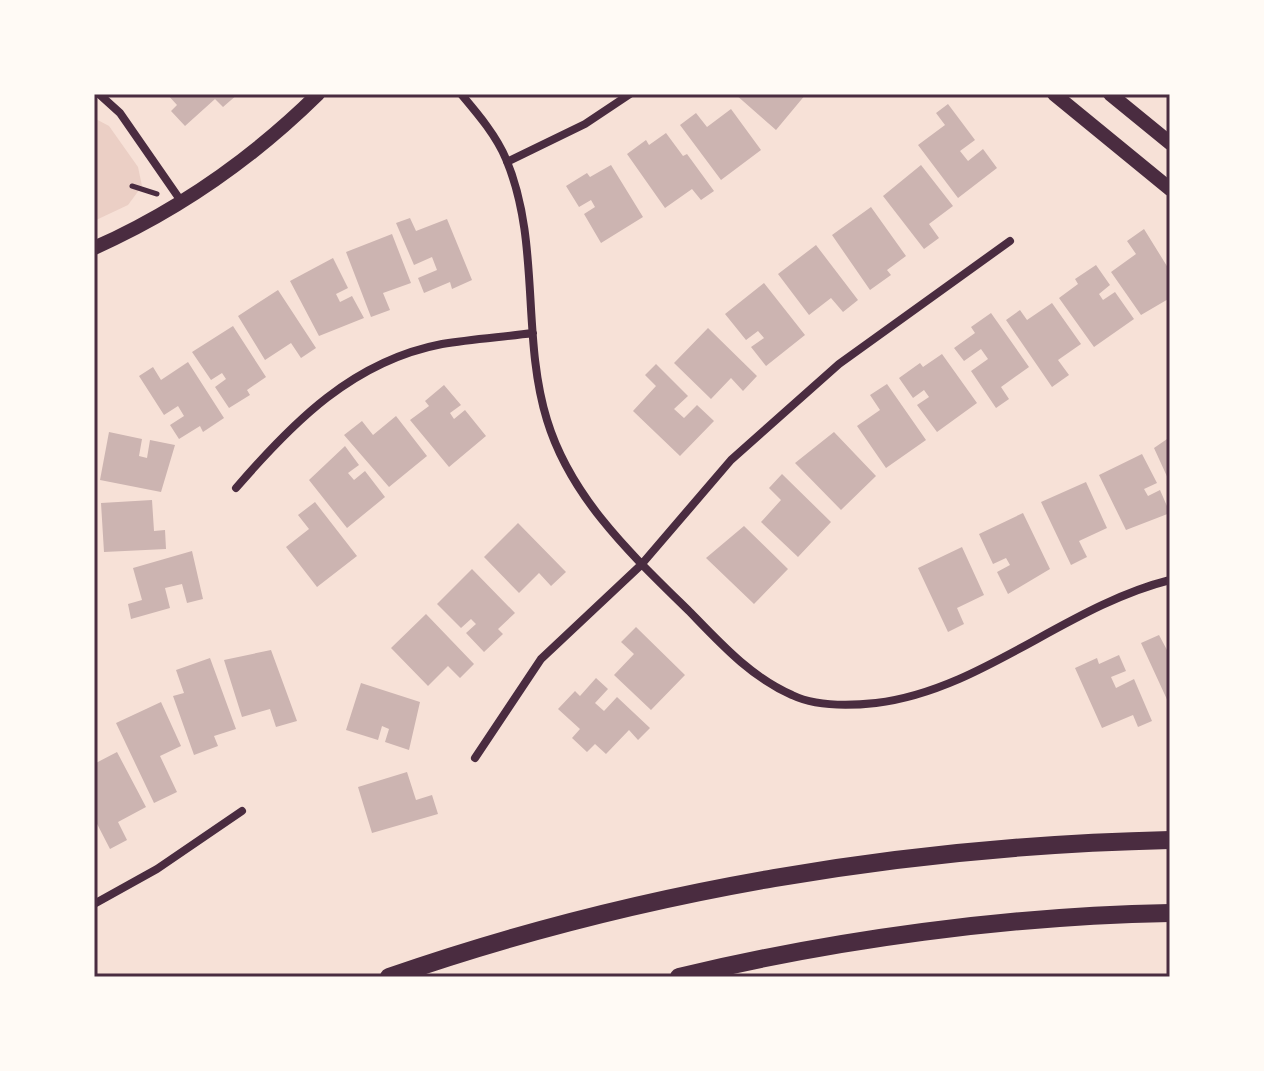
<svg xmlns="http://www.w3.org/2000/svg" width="1264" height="1071" font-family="'Titillium Web',sans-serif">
  <rect width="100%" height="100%" fill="#f7e1d7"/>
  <path fill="#ebcfc5" d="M94,118l15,8 29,41 4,19 -14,19 -34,16z"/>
  <path fill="#ccb4b1" d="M167,94h71l-15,13 -8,-8 -30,27 -14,-15 6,-6z
    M735,94h71l-30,36z
    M948,104l27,36 -15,11 8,10 15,-12 14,19 -39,30 -40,-53 27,-20 -9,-12z
    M731,109l30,41 -40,30 -41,-55 16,-12 11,14z
    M666,133l17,23 4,-2 27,37 -13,9 -9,-11 -27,19 -38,-54 19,-14 3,5z
    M611,165l32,52 -42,26 -17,-29 11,-7 -4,-7 -12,7 -13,-21 21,-13 3,4z
    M921,165l32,41 -24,18 10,14 -15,11 -41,-53z
    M871,207l35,49 -19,14 4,5 -21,15 -38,-55z
    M410,218l6,13 31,-12 25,61 -20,9 -2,-7 -26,11 -6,-15 19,-8 -5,-13 -18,8 -18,-42z
    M1144,229l26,42v27l-29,17 -30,-43 25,-18 -9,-13z
    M392,234l19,49 -28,10 7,17 -19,7 -25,-65z
    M816,245l42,55 -15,12 -12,-14 -22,17 -31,-41z
    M333,258l15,30 -12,6 4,8 12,-6 12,22 -45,18 -29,-55z
    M1096,265l14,20 -11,9 4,6 12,-8 19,27 -40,28 -35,-49 19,-14 -3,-5z
    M764,283l41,52 -39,31 -15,-19 13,-9 -6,-7 -12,9 -21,-26z
    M278,290l38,58 -15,10 -10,-15 -26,17 -27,-44z
    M1052,303l29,41 -23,16 11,15 -17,12 -46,-67 14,-10 7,10z
    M991,313l38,54 -28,20 8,12 -13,9 -25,-37 17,-12 -7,-10 -17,12 -10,-13 21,-15 -4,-6z
    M233,326l33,51 -19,13 3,5 -21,13 -14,-21 11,-8 -4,-6 -11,7 -19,-28z
    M708,328l49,48 -14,15 -12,-13 -20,21 -37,-36z
    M942,354l35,49 -40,29 -20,-27 12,-8 -5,-7 -11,8 -14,-20 21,-15 3,4z
    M188,362l36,56 -21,14 -3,-6 -21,13 -9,-14 14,-9 -6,-10 -14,9 -25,-39 14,-9 8,13z
    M656,364l32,32 -14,13 10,9 13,-13 17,16 -34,35 -47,-45 23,-25 -11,-11z
    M887,384l39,56 -40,28 -29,-42 23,-16 -10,-15z
    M444,385l17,20 -11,8 4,6 11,-9 21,26 -37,31 -39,-47 19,-14 -4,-5z
    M396,416l31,40 -38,31 -45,-52 18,-14 11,14z
    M109,432l33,7 -3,17 8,2 3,-18 25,5 -14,47 -61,-12z
    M834,432l42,44 -35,34 -46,-47z
    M1170,437v46l-16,-35z
    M345,446l14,19 -11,8 6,7 11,-9 20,26 -38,31 -38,-48z
    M1142,454l15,29 -13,6 4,7 12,-6 10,23 -44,17 -27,-55z
    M782,474l49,48 -33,35 -37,-35 20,-22 -12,-12z
    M1086,482l21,46 -28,13 8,16 -16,8 -30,-63z
    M152,500l2,31 11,-1 1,19 -62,3 -3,-49z
    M315,502l42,54 -40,31 -31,-40 23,-18 -11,-14z
    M1023,513l27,56 -42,25 -11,-22 13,-7 -4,-7 -13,6 -14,-30z
    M518,523l48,49 -15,14 -12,-13 -20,20 -35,-36z
    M744,526l44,43 -34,35 -48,-46z
    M962,547l22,48 -27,13 7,16 -16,8 -30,-64z
    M192,551l11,48 -16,4 -5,-19 -17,4 5,20 -39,11 -3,-15 14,-4 -9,-32z
    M472,569l43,44 -17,16 5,5 -19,18 -18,-19 10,-9 -5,-5 -10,9 -24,-24z
    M426,614l48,50 -14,14 -12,-12 -20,20 -37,-38z
    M636,627l49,48 -34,35 -37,-35 20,-21 -13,-12z
    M1159,635l8,15 3,-1v57l-29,-63z
    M271,650l26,71 -21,6 -6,-18 -28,8 -18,-57z
    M1119,655l7,16 -15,6 5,11 18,-9 18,42 -14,6 -5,-12 -31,13 -27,-60 22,-10 2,6z
    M210,658l26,71 -22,7 4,10 -24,9 -21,-59 11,-3 -8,-23z
    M596,678l12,11 -13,14 9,8 13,-14 33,31 -12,12 -9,-10 -23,24 -11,-10 -8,8 -15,-14 8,-9 -22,-20 17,-18 5,5z
    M361,683l59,19 -11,48 -24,-8 4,-13 -7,-3 -4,14 -32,-10z
    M161,702l20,44 -21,10 17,36 -23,11 -38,-80z
    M117,752l29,55 -28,15 9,18 -17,9 -16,-31 3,-4 -3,-50z
    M407,772l9,28 16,-5 6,19 -66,19 -14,-46z"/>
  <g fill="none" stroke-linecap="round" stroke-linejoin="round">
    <path stroke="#4a2c40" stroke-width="5" d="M132,186l25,8"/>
    <path stroke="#4a2c40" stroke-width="8" d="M99,94l21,19 61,88
      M461,94c16,19 35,41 45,65 35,83 15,177 41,261 24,79 86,136 143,192 31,32 61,65 102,83 25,12 57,11 84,8 106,-13 190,-97 294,-123
      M507,162l78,-38 45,-30
      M236,488c57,-66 117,-127 206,-144 30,-5 61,-7 91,-11
      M475,758l66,-99 100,-94 90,-105 108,-96 171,-123
      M94,904l63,-35 85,-58"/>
    <path stroke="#4a2c40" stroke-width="14" d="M1054,94l116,95
      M1110,94l60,49
      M94,248c83,-37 160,-91 224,-154"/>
    <path stroke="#4a2c40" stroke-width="18" d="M389,977c250,-87 516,-131 781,-137
      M679,977c158,-38 329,-61 491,-64"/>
  </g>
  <rect width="1264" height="1071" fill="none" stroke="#fffaf5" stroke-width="192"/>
  <rect x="96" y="96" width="1072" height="879" fill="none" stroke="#4a2c40" stroke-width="3"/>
</svg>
